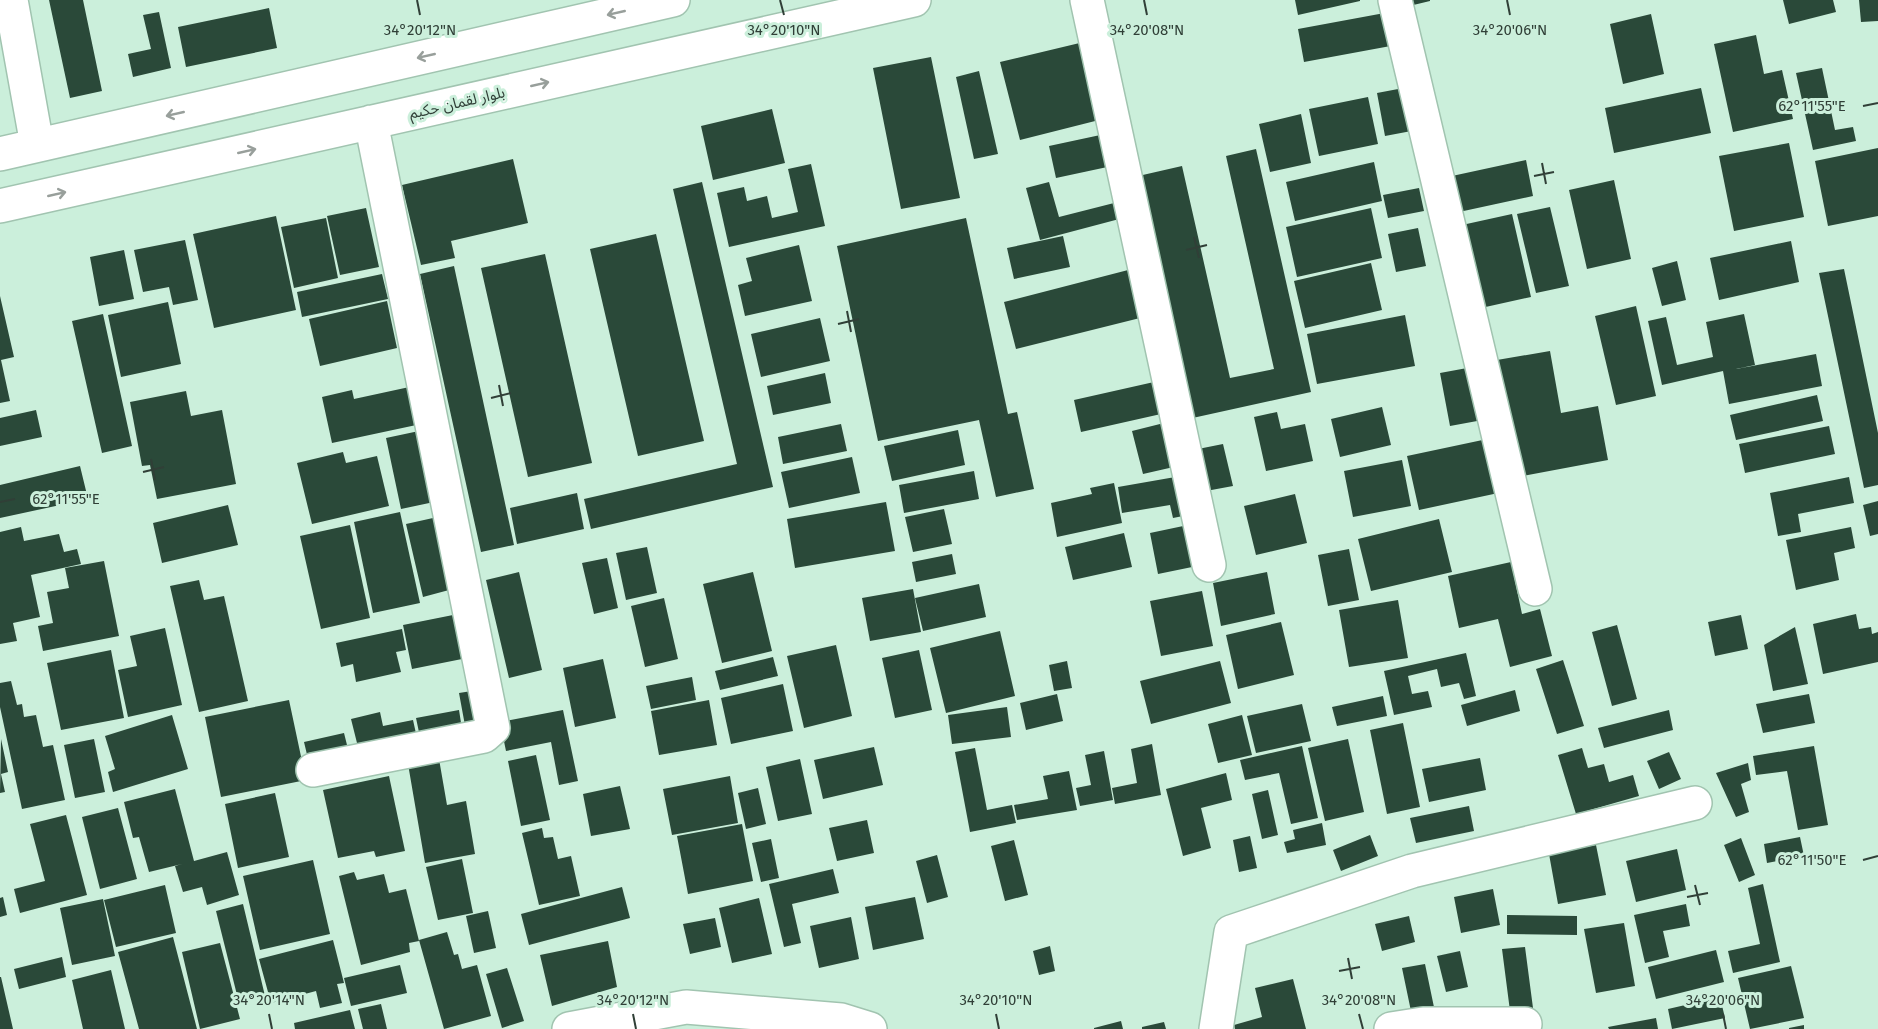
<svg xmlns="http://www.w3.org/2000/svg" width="1878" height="1029" font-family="'Fira Sans','Noto Sans Arabic',sans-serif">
  <rect width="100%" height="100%" fill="#cbefdb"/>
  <path fill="#2a4939" d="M49,0h34l19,91 -32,7z
    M1295,0h65v1l-62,14z
    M1404,0h26v1l-25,6z
    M1783,0h50l3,12 -47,12z
    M1859,0h19v21l-17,1z
    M269,8l8,40 -91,19 -8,-40z
    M159,12l12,56 -38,9 -5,-23 23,-5 -8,-34z
    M1390,12l6,33 -92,17 -6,-33z
    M1651,14l13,60 -41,10 -13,-60z
    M1756,35l8,39 18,-4 11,49 -60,13 -19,-88z
    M1088,41l19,77 -87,22 -20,-78z
    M931,57l29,141 -59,11 -28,-141z
    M1822,68l13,62 18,-3 3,14 -43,9 -17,-77z
    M979,71l19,83 -24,5 -18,-82z
    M1414,86l8,43 -37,7 -8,-43z
    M1701,88l10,45 -97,20 -9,-45z
    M1368,97l10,47 -59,12 -10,-47z
    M772,109l13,54 -72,17 -12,-54z
    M1301,114l10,49 -41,9 -11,-48z
    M1105,134l7,32 -56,12 -7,-32z
    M1789,143l15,74 -70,14 -15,-75z
    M1878,148v68l-50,10 -13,-65z
    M1256,149l55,243 -123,27 -54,-242 48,-11 48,212 44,-9 -48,-213z
    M513,159l15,64 -77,18 4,17 -34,7 -19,-80z
    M1526,160l7,36 -74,16 -7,-36z
    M1374,162l8,39 -87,20 -9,-39z
    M811,164l14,62 -96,21 -12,-54 27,-6 3,14 20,-5 5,22 26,-6 -10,-43z
    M1614,180l17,79 -44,10 -18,-79z
    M702,182l71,305 -182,42 -7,-30 153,-35 -64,-275z
    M1049,182l10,35 59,-15 5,16 -83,22 -14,-52z
    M1419,188l5,23 -36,7 -5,-23z
    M1550,207l19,79 -33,7 -19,-79z
    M366,208l13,59 -39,8 -13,-59z
    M1371,208l11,50 -85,19 -11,-50z
    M1512,214l19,83 -50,11 -19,-83z
    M276,216l20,94 -82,18 -21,-94z
    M326,218l12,60 -44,10 -13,-61z
    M966,218l42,196 9,-2 17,77 -38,8 -17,-77 -101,21 -41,-195z
    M1418,228l8,38 -30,6 -8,-38z
    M656,234l48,207 -66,15 -48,-207z
    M1063,236l7,31 -56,12 -7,-31z
    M185,240l13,60 -25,5 -4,-18 -26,5 -9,-42z
    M1791,241l8,41 -80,18 -9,-42z
    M799,245l13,56 -67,15 -7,-31 14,-4 -6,-23z
    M124,250l10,49 -35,7 -9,-49z
    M545,254l47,209 -64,14 -47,-209z
    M1677,261l9,39 -24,6 -10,-38z
    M1371,263l11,47 -77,18 -11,-47z
    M454,266l60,279 -33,7 -61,-278z
    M1132,269l12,48 -128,32 -12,-47z
    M1844,269l34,164v52l-14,3 -45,-215z
    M382,274l6,25 -86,18 -5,-25z
    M0,296l14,61 -13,3 9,41 -10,2z
    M387,301l10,47 -77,18 -11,-47z
    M168,302l13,62 -60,13 -13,-62z
    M1636,306l20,90 -40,9 -21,-89z
    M103,314l29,132 -30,7 -30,-132z
    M1744,314l11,51 -19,4 80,-15 6,32 -93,18 -6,-33 -61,14 -14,-64 18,-4 11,48 36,-8 -7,-35z
    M1405,315l10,51 -98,18 -10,-50z
    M820,318l10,43 -69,16 -10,-43z
    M1550,351l11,62 37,-7 10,54 -90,17 -21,-117z
    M1478,366l10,53 -38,7 -10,-53z
    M825,373l6,30 -58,12 -6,-29z
    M1154,382l7,32 -80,18 -7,-32z
    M414,386l7,38 -89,19 -10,-46 30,-7 2,9z
    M186,391l5,25 31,-6 14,74 -79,15 -7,-34 -8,1 -12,-64z
    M1817,395l6,26 -87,19 -6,-25z
    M1382,407l9,38 -51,12 -9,-38z
    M36,410l6,27 -42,9v-28z
    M1277,412l4,17 24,-5 8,37 -47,10 -12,-54z
    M1168,422l10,44 -35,8 -11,-43z
    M841,424l6,27 -64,13 -5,-27z
    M1829,426l6,28 -90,19 -6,-29z
    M958,430l7,35 -73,16 -8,-35z
    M419,431l15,71 -33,7 -15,-71z
    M1492,438l11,54 -84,18 -12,-54z
    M1223,444l10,42 -27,5 -8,-42z
    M343,452l3,11 31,-7 12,50 -77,18 -15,-61z
    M852,457l8,36 -71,15 -8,-36z
    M1402,460l9,46 -58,11 -9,-46z
    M80,466l8,33 -88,19v-33z
    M974,471l5,28 -75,14 -5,-28z
    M1181,476l7,39 -15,3 -3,-13 -48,8 -4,-26z
    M1849,477l5,26 -56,11 3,18 -23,4 -8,-43z
    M1114,483l8,40 -65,14 -6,-34 41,-9 -2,-6z
    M577,493l7,36 -67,15 -7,-36z
    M1295,494l12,49 -51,12 -12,-49z
    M1878,501v33l-8,2 -7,-31z
    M886,502l9,49 -100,17 -8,-49z
    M228,505l10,40 -76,18 -9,-40z
    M944,509l8,35 -39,8 -8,-35z
    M400,512l20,91 -47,10 -19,-91z
    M433,518l16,72 -26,7 -17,-73z
    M1439,519l13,53 -81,19 -13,-52z
    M350,525l20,93 -49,11 -21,-93z
    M1188,525l9,41 -39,8 -8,-41z
    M21,527l3,14 35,-7 5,18 13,-3 4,15 -50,11 9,42 -27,6 4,18 -17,3v-112z
    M1851,527l4,21 -21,5 5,27 -43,10 -10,-50z
    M1124,533l8,34 -59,13 -8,-33z
    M647,547l10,46 -31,7 -10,-47z
    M1349,549l10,51 -31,6 -10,-51z
    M952,554l4,20 -40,8 -4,-20z
    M607,558l11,50 -24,6 -12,-51z
    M104,561l15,75 -76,15 -5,-25 15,-3 -6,-31 22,-4 -4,-20z
    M1511,562l11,52 18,-5 12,47 -42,11 -12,-48 -39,9 -11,-52z
    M519,572l23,98 -33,8 -23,-98z
    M753,572l19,79 -50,12 -19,-79z
    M1267,572l8,42 -54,12 -8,-43z
    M199,580l5,20 20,-4 24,105 -49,11 -29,-126z
    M979,584l7,33 -63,14 -8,-33z
    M913,589l8,43 -51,9 -8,-43z
    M1202,591l11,55 -52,10 -11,-55z
    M664,598l14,61 -33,8 -14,-61z
    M1398,600l10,58 -59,9 -10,-57z
    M458,614l9,44 -55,11 -9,-44z
    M1856,614l3,15 12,-2 1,7 6,-2v30l-55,12 -10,-50z
    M1741,615l7,34 -33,7 -7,-34z
    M1281,622l13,53 -56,14 -12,-54z
    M1617,625l20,74 -25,7 -20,-74z
    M1795,627l13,57 -35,7 -9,-46z
    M165,628l17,77 -54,12 -10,-47 19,-4 -7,-30z
    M402,629l4,21 -10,2 5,20 -45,10 -3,-18 -12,3 -5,-24z
    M1000,631l15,65 -69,17 -16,-65z
    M836,645l16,71 -48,12 -17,-72z
    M111,650l13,68 -63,12 -14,-67z
    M919,650l13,60 -37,8 -13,-60z
    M1466,653l10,43 -12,3 -5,-16 -18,4 -4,-18 -29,7 4,18 16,-3 4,16 -38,8 -10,-44z
    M773,657l5,19 -58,14 -5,-19z
    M603,659l13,59 -41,9 -12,-59z
    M1563,660l21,66 -27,8 -21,-65z
    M1067,661l5,27 -18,3 -5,-26z
    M1220,661l11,42 -80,21 -11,-43z
    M692,677l4,23 -45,9 -5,-23z
    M11,681l6,24 5,-1 2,13 12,-2 7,32 10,-2 12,55 -43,9 -22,-102v-24z
    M783,684l10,47 -62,13 -10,-46z
    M478,690l6,38 -18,3 -7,-38z
    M1515,690l5,21 -53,15 -6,-21z
    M1057,694l6,27 -37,9 -6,-27z
    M1809,694l6,29 -52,10 -7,-29z
    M1383,696l4,20 -50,10 -5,-19z
    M289,700l17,80 -85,17 -16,-80z
    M709,700l8,45 -58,10 -8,-44z
    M1302,704l9,37 -55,12 -9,-37z
    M1007,707l4,30 -59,7 -4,-29z
    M459,710l3,19 -42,8 -4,-19z
    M563,710l15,71 -19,4 -8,-43 -45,9 -6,-29z
    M1669,710l4,20 -69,18 -6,-20z
    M380,712l3,14 30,-6 4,18 -58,13 -8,-32z
    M172,715l16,54 -75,23 -5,-20 7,-3 -10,-33z
    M1242,715l10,40 -34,8 -10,-39z
    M1403,723l17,84 -33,7 -17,-84z
    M344,733l5,20 -40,10 -5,-21z
    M1,739l7,33 -7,2 4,18 -5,1z
    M94,739l11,53 -30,6 -11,-53z
    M1348,739l16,73 -39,9 -17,-73z
    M1152,744l9,51 -46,9 -3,-16 25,-5 -6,-34z
    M1302,746l16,72 -27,6 -12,-51 -34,7 -5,-20z
    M1814,746l14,79 -30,5 -11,-59 -31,4 -3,-19z
    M874,747l9,38 -60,14 -9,-39z
    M975,748l12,62 25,-5 4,18 -46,9 -15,-80z
    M1582,748l6,20 16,-4 5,18 24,-7 6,21 -63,18 -18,-59z
    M1104,751l9,49 -33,6 -4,-18 15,-3 -6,-30z
    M1669,752l12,27 -22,10 -12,-28z
    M536,755l14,65 -29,6 -13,-65z
    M1480,758l6,32 -57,12 -7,-33z
    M439,759l8,46 19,-4 9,53 -50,9 -17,-99z
    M800,759l12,55 -34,7 -12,-54z
    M1748,763l3,17 -10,4 8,28 -13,5 -20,-44z
    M1069,771l8,39 -60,10 -3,-15 34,-6 -5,-23z
    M1226,773l6,27 -31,8 10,40 -28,8 -17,-67z
    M389,776l16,75 -29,6 -2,-6 -36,7 -15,-68z
    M730,776l8,47 -66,12 -9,-46z
    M620,786l10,43 -39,7 -8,-42z
    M758,788l8,36 -20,5 -8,-36z
    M175,789l19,72 33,-9 12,43 -32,10 -5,-18 -19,5 -8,-26 7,-2 -33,8 -10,-35 -6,1 -9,-36z
    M1268,790l10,45 -16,4 -10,-45z
    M275,793l14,64 -51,11 -13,-64z
    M1469,806l5,25 -58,12 -6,-25z
    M118,808l19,71 -37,10 -18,-72z
    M66,815l21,80 -67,18 -6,-24 31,-8 -15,-57z
    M867,820l7,33 -37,8 -8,-33z
    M1322,823l4,22 -39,8 -3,-11 11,-3 -2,-9z
    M742,824l11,57 -65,13 -11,-58z
    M542,828l2,10 9,-1 5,22 13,-3 9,40 -41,9 -17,-72z
    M1370,835l8,21 -37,15 -8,-21z
    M1250,836l7,32 -18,4 -6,-32z
    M1800,837l4,19 -37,7 -3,-19z
    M1741,838l14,37 -16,7 -15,-37z
    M771,839l8,39 -18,4 -9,-39z
    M1014,840l14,55 -23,6 -14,-55z
    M1596,845l10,50 -48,9 -9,-50z
    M1677,849l9,41 -50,12 -10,-41z
    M937,855l11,42 -21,6 -11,-42z
    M462,859l11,54 -35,7 -12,-53z
    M313,860l17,74 -70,16 -17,-74z
    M833,869l6,24 -47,11 9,39 -17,4 -15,-63z
    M354,872l3,8 27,-6 5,19 17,-4 13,52 -10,2 1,9 -49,13 -22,-89z
    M1763,884l17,78 -47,11 -5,-22 32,-7 -12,-56z
    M165,885l11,48 -60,14 -12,-47z
    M622,887l8,31 -101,27 -8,-31z
    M1493,889l7,36 -39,8 -7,-36z
    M3,897l4,18 -7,2v-19z
    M915,897l9,42 -51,11 -8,-43z
    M759,898l13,56 -40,9 -13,-55z
    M103,899l12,57 -43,9 -12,-57z
    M243,904l22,92 -26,7 -23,-92z
    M1686,904l4,22 -27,5 6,26 -24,6 -11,-48z
    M488,911l8,37 -22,5 -8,-37z
    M1507,915l70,1v19l-70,-1z
    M1409,916l6,26 -33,9 -7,-27z
    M851,917l8,42 -40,9 -9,-42z
    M715,918l6,29 -31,7 -7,-30z
    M1624,923l11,63 -39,7 -12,-64z
    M447,932l7,23 4,-1 4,15 15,-4 14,51 -47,13 -25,-89z
    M173,937l24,92h-58l-21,-77z
    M333,940l11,43 -7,1 5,19 -22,5 -4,-17 -45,12 -12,-44z
    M608,941l9,46 -65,19 -12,-51z
    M220,943l20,76 -40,10 -18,-77z
    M1050,946l5,25 -16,4 -6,-24z
    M1525,947l8,61 -23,3 -8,-62z
    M1716,950l8,32 -68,17 -8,-32z
    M1460,951l8,36 -22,5 -9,-36z
    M62,957l4,20 -47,12 -5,-20z
    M1425,964l10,48 -23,4 -10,-48z
    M400,965l7,28 -56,13 -7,-28z
    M1791,966l13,52 -54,11 -12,-51z
    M507,968l17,53 -22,7 -16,-54z
    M111,970l14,59h-42l-11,-49z
    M0,977h1l12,52h-13z
    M1293,979l13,50h-71l-1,-4 28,-8 -7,-29z
    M1720,997l5,21 -53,11 -4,-20z
    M381,1004l6,25h-24l-5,-20z
    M350,1010l5,19h-60l-1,-6z
    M1656,1018l2,11h-49l-1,-2z
    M1121,1021l2,8h-29v-1z
    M1164,1022l2,7h-24v-2z
    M1804,1025v4h-15v-1z"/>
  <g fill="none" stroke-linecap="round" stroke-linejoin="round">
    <defs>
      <path id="minor" d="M11,0l26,145
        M1087,0l122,565
        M1395,0l140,589
        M0,154l673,-154
        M0,206l914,-206
        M313,770l171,-34 9,-8 -122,-606
        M569,1029l117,-22 155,13 29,9
        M1216,1029l15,-97 181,-61 283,-68
        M1391,1029l32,-5h102"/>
    </defs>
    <use href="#minor" stroke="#a1c4b0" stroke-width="36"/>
    <use href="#minor" stroke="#fff" stroke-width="33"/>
  </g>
  <defs><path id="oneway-shaft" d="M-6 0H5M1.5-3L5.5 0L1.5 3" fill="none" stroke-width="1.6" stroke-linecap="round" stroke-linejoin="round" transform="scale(1.5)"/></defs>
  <g stroke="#989f9b">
    <use href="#oneway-shaft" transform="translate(616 13) rotate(167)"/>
    <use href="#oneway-shaft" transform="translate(426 56) rotate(167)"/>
    <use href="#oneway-shaft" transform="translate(540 84) rotate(-13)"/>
    <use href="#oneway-shaft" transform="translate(175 114) rotate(167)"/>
    <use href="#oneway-shaft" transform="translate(247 151) rotate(-13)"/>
    <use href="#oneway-shaft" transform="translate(57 194) rotate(-13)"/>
  </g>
  <path fill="none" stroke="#303f37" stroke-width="2" d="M417,0l3,15M780,0l4,15M1144,0l3,15M1507,0l3,15M1863,106l15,-3M1542,163l4,21M1534,176l20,-4M1194,237l5,21M1186,250l21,-5M847,311l4,21M838,324l21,-5M499,385l4,21M491,398l20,-5M151,459l4,21M143,472l21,-5M0,502l15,-3M1863,860l15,-4M1695,885l5,20M1687,897l21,-4M1348,958l4,21M1339,971l21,-4M269,1014l3,15M633,1014l3,15M996,1014l3,15M1359,1014l4,15M1723,1014l3,15"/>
  <g text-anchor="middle" stroke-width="6" stroke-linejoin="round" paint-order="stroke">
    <g font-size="15" fill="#303f37" stroke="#cbefdb">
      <text transform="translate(457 103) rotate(-13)" y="5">بلوار لقمان حکیم</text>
    </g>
  </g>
  <g font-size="15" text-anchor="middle" fill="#303f37" stroke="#cbefdb" stroke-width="6" stroke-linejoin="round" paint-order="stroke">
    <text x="420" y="35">34°20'12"N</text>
    <text x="784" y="35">34°20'10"N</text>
    <text x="1147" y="35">34°20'08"N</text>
    <text x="1510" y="35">34°20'06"N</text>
    <text x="1812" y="111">62°11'55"E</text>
    <text x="66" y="504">62°11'55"E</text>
    <text x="1812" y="865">62°11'50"E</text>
    <text x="269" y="1005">34°20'14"N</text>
    <text x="633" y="1005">34°20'12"N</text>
    <text x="996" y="1005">34°20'10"N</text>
    <text x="1359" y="1005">34°20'08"N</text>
    <text x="1723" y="1005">34°20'06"N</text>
  </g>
</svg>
